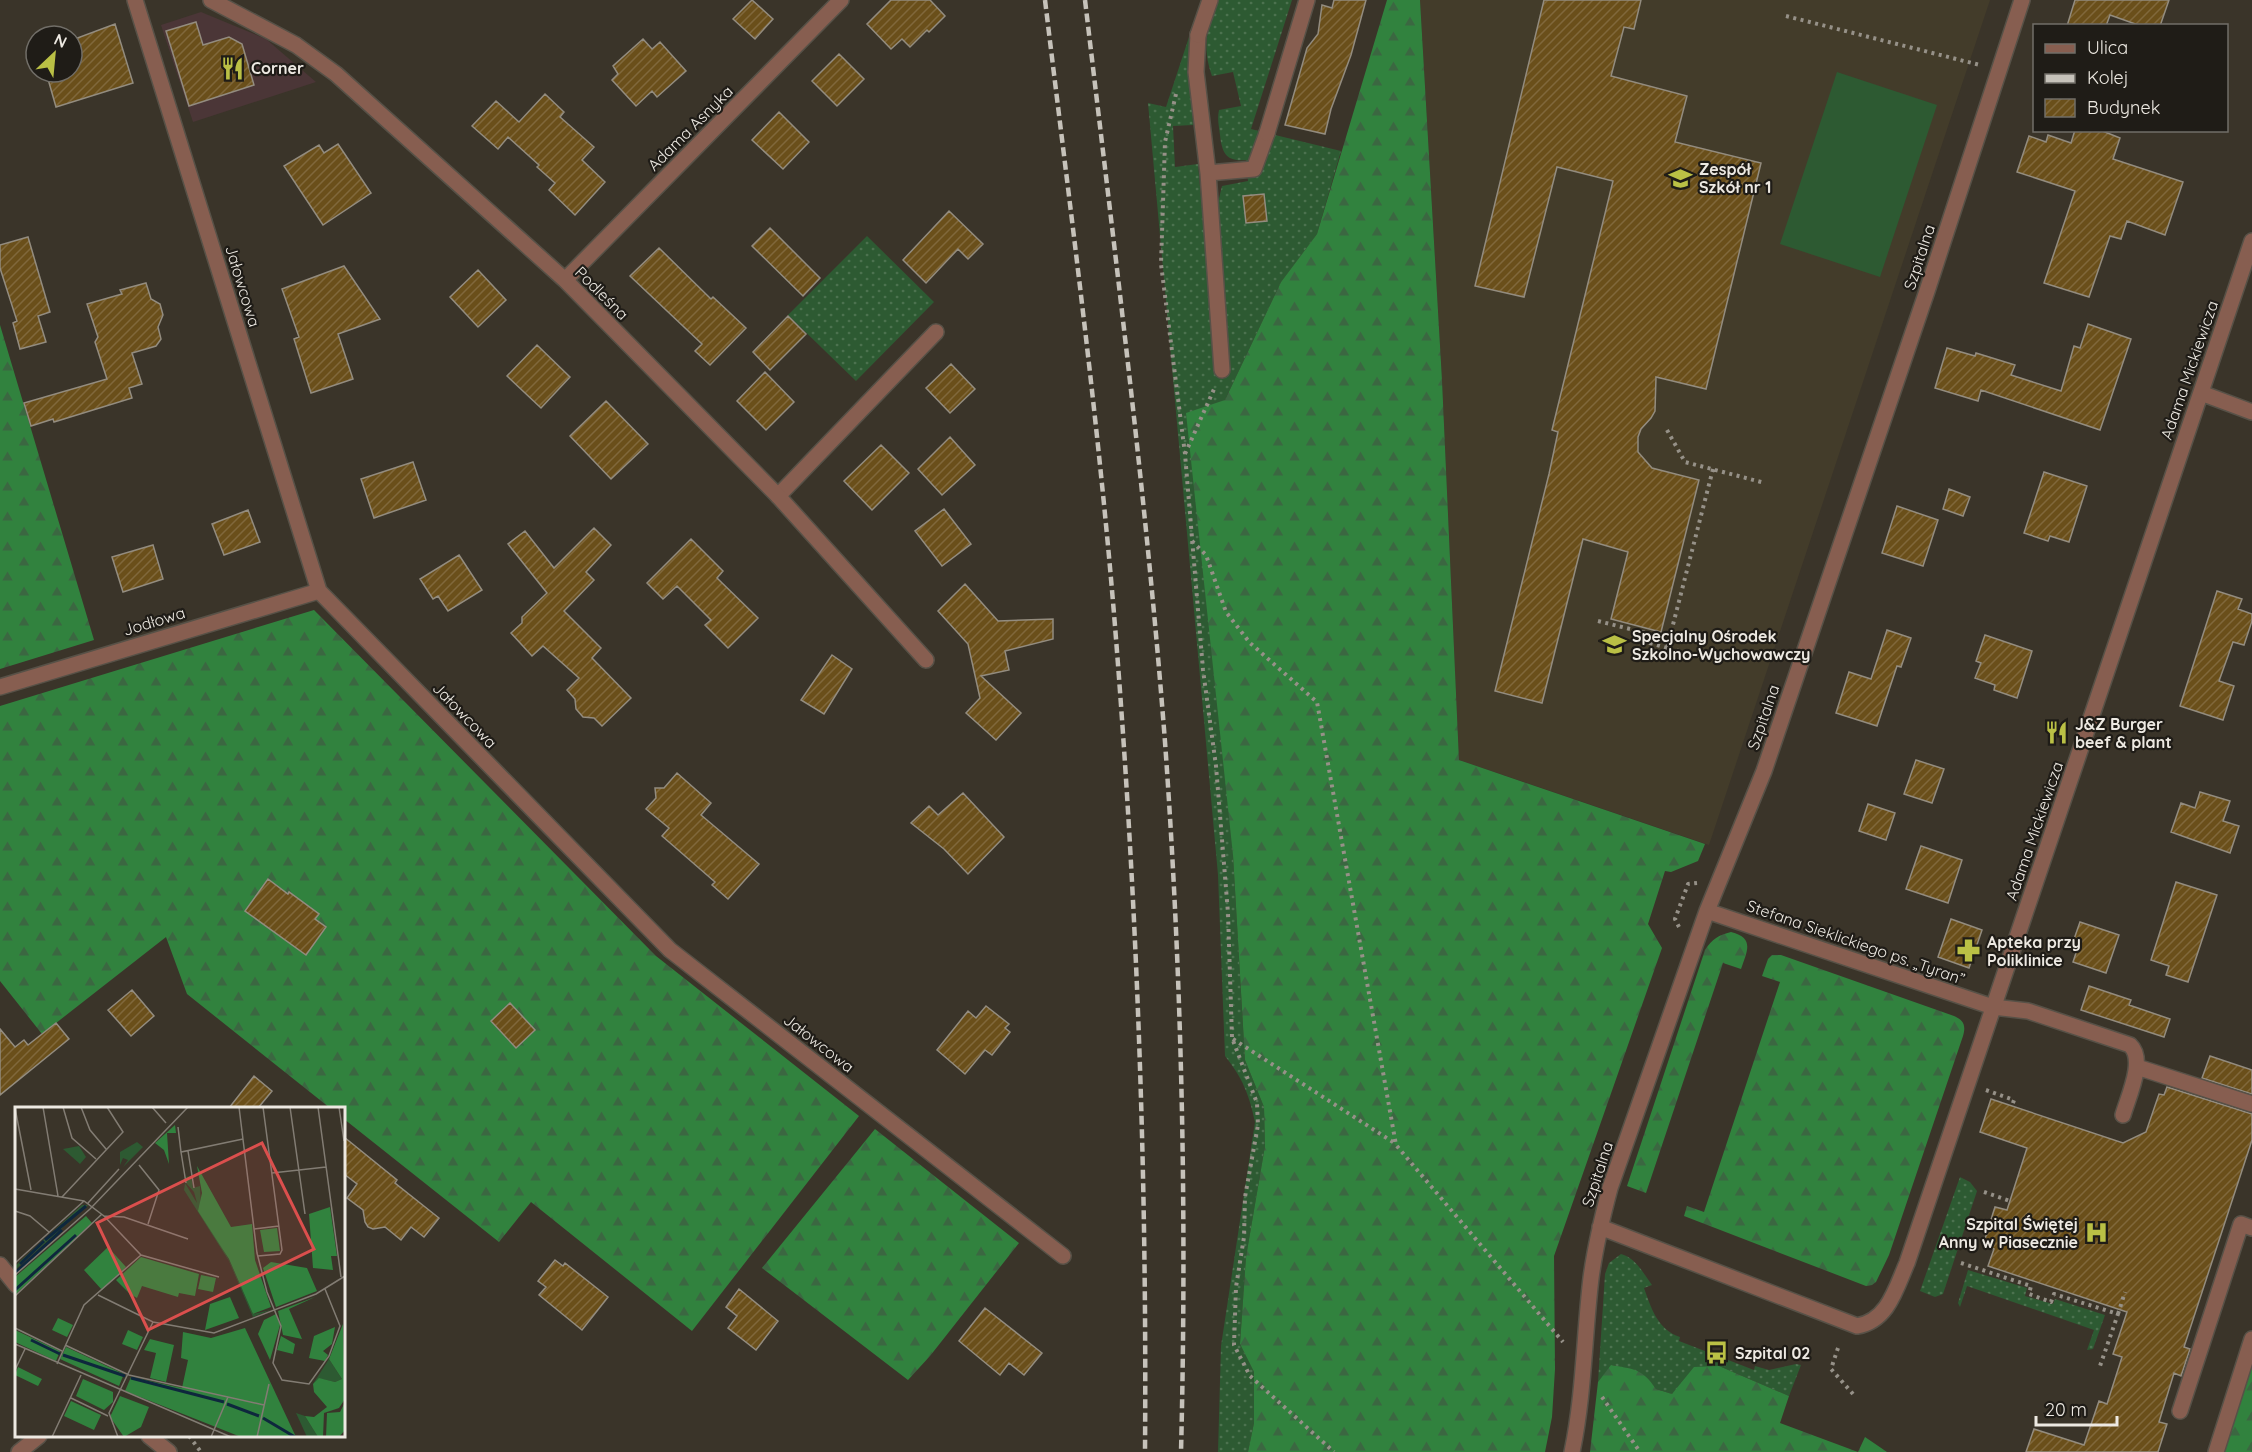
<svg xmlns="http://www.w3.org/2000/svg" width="2252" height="1452" font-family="Quicksand,sans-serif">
  <defs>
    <pattern id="grass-dots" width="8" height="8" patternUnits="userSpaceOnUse" patternTransform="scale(1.5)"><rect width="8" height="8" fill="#2d5a32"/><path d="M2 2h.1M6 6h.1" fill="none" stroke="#4c724f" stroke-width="1.8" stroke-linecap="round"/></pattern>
    <pattern id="forest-firs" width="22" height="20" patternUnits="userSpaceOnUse" patternTransform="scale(1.5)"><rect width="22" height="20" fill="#31823e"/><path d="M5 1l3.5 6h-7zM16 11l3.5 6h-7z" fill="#3b6741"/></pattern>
    <pattern id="building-hatch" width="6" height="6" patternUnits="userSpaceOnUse" patternTransform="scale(1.5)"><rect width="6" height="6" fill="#6a4f1a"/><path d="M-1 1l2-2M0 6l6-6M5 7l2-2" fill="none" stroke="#80683b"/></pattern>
  </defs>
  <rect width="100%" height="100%" fill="#3a3429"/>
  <path fill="#4b3637" d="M201,12l65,27 50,43 -123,40 -32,-97z"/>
  <path fill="#433c2a" d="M1420,0h570l-281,845 -250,-85 -17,-380z"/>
  <path fill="url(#grass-dots)" d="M1217,0h75l-41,129 90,22 -24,83 -36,48 -56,118 8,455 9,155 3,50 19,47 1,39 -19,111 -6,87 14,28v51l-6,29h-30l3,-106 34,-224c-6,-28 -12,-43 -30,-66l-7,-181 -70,-772 18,4 23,-70h4l-3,40 3,48 -20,1 2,41 23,-3 13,147 14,-1 -10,-95 7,-29 26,-5 -2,-21c-20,2 -24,-7 -26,-25 -1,-9 -3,-16 -1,-25l22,-4 -8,-34 -21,4c-11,-32 -4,-45 5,-76z
    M867,236l67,66 -78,79 -68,-66z
    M1960,1177l10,5 7,9 -34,103 -8,3 -15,-6z
    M1621,1254c15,4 22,19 31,31l-8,3c7,20 14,42 36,49l-1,4 75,29 1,-4 14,4 27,-6 5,1 -12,31 -70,-30 -47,28 -16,-5c-12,-18 -24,-20 -44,-24l-14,17 7,-108 4,-11z
    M1968,1270l59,18 -2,8 28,8 2,-5 50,16 -12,34 -6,1 7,-20 -127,-44 -7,21 -2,-4z"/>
  <path fill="url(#forest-firs)" d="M1387,0h33l22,380 17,380 246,84 -7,17 -27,11 -6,-1 -17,53 14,24 -108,308 1,113 -3,48 -7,35h-297l6,-29v-51l-14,-28 6,-87 19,-111 -1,-39 -19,-47 -12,-205 -47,-442 39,-13 56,-118 36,-48z
    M0,325l94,315 -94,29z
    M314,610l342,346 203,160 -167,215 -161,-129 -32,40 -155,-123v-11h-14l-143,-114 -21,-57 -124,97 -42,-53v-275z
    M1731,932c24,6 16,19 10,37l-18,-6 -77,230 -19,-7 78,-236c7,-11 14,-15 26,-18z
    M1772,955h9l173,61c10,4 12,10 9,20l-74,219 -13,27 -4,3 -6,1 -182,-70 3,-10 17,6 76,-230 -18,-6 6,-17z
    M875,1129l144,114 -89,113 -22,24 -146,-112z
    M2252,1362v90h-28z
    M1611,1365c23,4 32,4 45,24l16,5 22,-27 25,-1 70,30 -9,27 78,29 7,-15 22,15h-297l8,-70z"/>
  <path fill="#2d5a32" d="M1837,72l100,33 -57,172 -100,-33z"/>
  <path fill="url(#building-hatch)" stroke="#938c7f" stroke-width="1.5" d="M752,0l21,19 -18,20 -22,-20z
    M891,0h39l15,16 -16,16 -2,-2 -17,17 -8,-8 -11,10 -24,-25z
    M1334,0h32l-15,55 -20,54 -6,25 -40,-9 22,-77 11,-14 4,-29 10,3z
    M1544,0h97l-7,29 -10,-2 -13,49 76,20 -12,46 86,21 -55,226 -50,-12 -1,34 -4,7 -10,11 -3,8v15l14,16 47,12 -38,152 -50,-13 17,-67 -45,-13 -41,164 -47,-12 54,-217 9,-42 -6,-2 61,-249 -56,-14 -33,130 -49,-11z
    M2075,0h94l-9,26h-19l-31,-11 -4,11h-39z
    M196,22l7,23 26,-8 13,7 12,41 -65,21 -23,-75z
    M115,24l18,59 -77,24 -10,-35h26v-32z
    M643,39l9,10 8,-7 26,29 -29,26 -5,-6 -16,15 -24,-26 6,-6 -5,-8z
    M839,54l25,25 -27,27 -25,-25z
    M545,94l19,18 -4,5 34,30 -12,13 23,22 -30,33 -26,-25 6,-7 -18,-16 2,-2 -31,-28 -10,12 -26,-23 24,-25 23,21z
    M779,112l30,30 -26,27 -31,-29z
    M2075,130h25l20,8 -7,21 70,23 -18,53 -38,-14 -6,18 -11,-3 -21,61 -45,-14 31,-92 -58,-19 12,-36 17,6 2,-7 23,8z
    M338,144l33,49 -48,32 -39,-59 35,-21 5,8z
    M1264,194l3,27 -21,2 -3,-27z
    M949,211l34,33 -15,15 -10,-10 -32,34 -23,-23z
    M770,228l50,50 -17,18 -51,-50z
    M28,237l22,75 -12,4 8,26 -26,7 -7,-26 4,-2 -17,-53v-23z
    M659,248l52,51 2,-2 33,31 -36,37 -15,-14 7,-7 -72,-68z
    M344,266l36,53 -42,15 15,45 -42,14 -17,-54 5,-2 -17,-48z
    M478,270l28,30 -28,27 -28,-30z
    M146,283l5,16 9,5 3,11 -5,12 3,12 -5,7 -24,7 10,31 -13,4 3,10 -78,24 -1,-3 -22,7 -7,-23 83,-24 -12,-37 3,-5 -11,-33 35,-10 -2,-4z
    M788,316l18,18 -36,36 -17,-18z
    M2088,324l43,15 -31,91 -119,-40 -3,11 -43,-13 12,-40 28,8 1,-3 39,12 -4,10 50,16 13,-45 6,2z
    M537,345l33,32 -29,31 -34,-32z
    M951,364l24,25 -25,24 -24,-25z
    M765,372l29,30 -28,28 -29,-29z
    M606,401l42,43 -37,35 -41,-43z
    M950,437l25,28 -33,30 -24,-26z
    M881,445l28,28 -37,37 -28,-29z
    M413,462l13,38 -52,18 -13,-39z
    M2044,472l43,14 -18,56 -19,-6 -2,5 -24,-8z
    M1949,489l21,8 -7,19 -20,-7z
    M1897,506l41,14 -15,46 -41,-13z
    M944,509l27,35 -29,22 -27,-35z
    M248,510l12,32 -36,13 -12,-31z
    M594,528l17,17 -25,27 8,8 -30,31 37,37 -9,10 39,40 -29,28 -8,-8 -11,-1 -7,-8 -1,-10 -8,-9 12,-12 -36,-32 -11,10 -21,-23 11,-10v-6l25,-24 -39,-49 17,-13 29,37z
    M691,539l32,32 -6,7 41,40 -30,30 -23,-23 6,-5 -34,-34 -14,13 -16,-16z
    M153,545l10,34 -40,13 -11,-35z
    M459,555l23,35 -34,21 -10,-15 -5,3 -13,-20z
    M965,584l33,37 55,-2v20l-48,12 4,19 -28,6 40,37 -25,27 -30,-27 14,-15 -12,-54 -30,-33z
    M2217,591l25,8 -4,10 14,5v7l-8,24 -11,-3 -14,39 15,5 -11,34 -43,-14z
    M1887,630l24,8 -10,29 -4,-1 -20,60 -41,-13 13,-41 22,7z
    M1985,635l47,16 -15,47 -23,-8 1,-5 -20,-7 6,-15 -5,-2z
    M832,655l20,14 -28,45 -23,-14z
    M1916,760l28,9 -12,34 -28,-9z
    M677,773l34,30 -10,12 58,49 -31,35 -16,-14 3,-3 -53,-46 7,-8 -23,-19 10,-11 -1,-10h9z
    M2200,792l30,9 -7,20 16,5 -9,27 -59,-21 10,-29 14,5z
    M963,793l41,44 -36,37 -24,-25 -33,-26 18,-17 9,9z
    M1868,804l27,9 -9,27 -27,-9z
    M1921,846l41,14 -14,43 -42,-14z
    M268,879l20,15 1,-2 30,22 -4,5 11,8 -20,28 -61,-44z
    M2176,882l41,13 -29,87 -22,-7 3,-9 -18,-6z
    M1951,919l31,11 -13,38 -31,-11z
    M2080,922l39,13 -13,38 -33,-11 6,-18 -6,-2z
    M2089,986l42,14 -2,5 41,14 -6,18 -83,-27z
    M132,990l22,26 -23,20 -23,-26z
    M510,1003l25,27 -19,18 -25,-27z
    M986,1006l23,18 -4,4 5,4 -18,23 -7,-5 -20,24 -28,-24 31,-39 8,7z
    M56,1023l13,16 -69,56v-66l15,18 9,-7 4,5z
    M2210,1056l42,14v24l-50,-16z
    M254,1076l18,15 -14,17h-29z
    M2167,1087l85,27v26l-68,207 6,2 -9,27 -7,-3 -15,49 8,2 -9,28h-132l8,-23 50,16 15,-44 8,3 15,-47 -9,-3 14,-42 -139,-46 6,-17 -11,-4 12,-38 12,3 20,-62 -47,-16 11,-33 132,44 23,-11 13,-38 5,1z
    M344,1137l53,43 -2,3 44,35 -15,19 -13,-10 -10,13 -16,-13 -12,2 -5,-2 -3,-5 -2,-12 -16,-12 10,-14 -13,-10z
    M555,1260l8,6 2,-3 43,34 -26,33 -43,-35 7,-8 -8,-6z
    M739,1289l39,32 -22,29 -28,-22 9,-12 -11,-9z
    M985,1308l57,45 -18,22 -15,-12 -9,12 -41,-34z"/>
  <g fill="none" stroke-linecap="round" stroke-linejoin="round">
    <defs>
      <path id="lane" d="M1198,35l-2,37 12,101 14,197
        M1208,173l46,-4 13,-36
        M778,496l158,-164
        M1993,1007l35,4 102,34c16,15 -2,52 -7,70
        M2137,1067l115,37
        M2180,1411l61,-187 11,4
        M2216,1452l36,-113"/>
      <path id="street" d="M135,0l184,591 351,359 393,306
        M211,0l85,45 40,29 229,206 213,216 148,164
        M1198,35l12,-35
        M1267,133l40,-133
        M565,280l276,-280
        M2201,393l51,19
        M0,687l319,-96
        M1707,911l286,96
        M1600,1227l257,99c31,-5 39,-38 50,-63l345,-1022
        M0,1265l16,20
        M149,1436l20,16
        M19,1452l20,-16
        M1572,1452c12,-57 12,-115 19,-174 4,-30 11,-60 19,-90l97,-277 57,-140 163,-480 95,-291"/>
    </defs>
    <use href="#lane" stroke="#575147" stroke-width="18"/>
    <use href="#street" stroke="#575147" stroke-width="18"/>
    <path stroke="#969188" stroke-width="4" stroke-dasharray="3 4.5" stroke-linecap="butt" d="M1786,16l194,49
      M1176,94l-11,48 -4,122 24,190 18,216 13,96 12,147 4,125 25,65 1,22 -13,72 -1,40 -8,50 -2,58 16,31 84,76
      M1667,430l18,32 80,21
      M1185,454l30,-67
      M1713,469l-46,179 54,13
      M1192,541l14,14 20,57 24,31 67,59 79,443 167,197
      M1598,621l48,12 4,10 17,5
      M1679,927l-4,-8 13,-35 9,-1
      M1233,1039l163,105
      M1986,1090l28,10 -2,6
      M1984,1192l26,9
      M1961,1263l70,23 -2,8 22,8 3,-8 64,20 -18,52
      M2118,1314l7,-22
      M1838,1348l-7,21 22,25
      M1602,1397l38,55
      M189,1436l12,16"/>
    <use href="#lane" stroke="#875e50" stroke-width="15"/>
    <use href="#street" stroke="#875e50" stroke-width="15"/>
    <path stroke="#c6c2ba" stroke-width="4.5" stroke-dasharray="9 4.5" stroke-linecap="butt" d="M1045,0c25,208 53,416 70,626 22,275 32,550 30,826
      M1085,0c29,247 61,494 80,742 17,237 22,473 16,710"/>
  </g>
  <defs>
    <symbol id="restaurant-bare" viewBox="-9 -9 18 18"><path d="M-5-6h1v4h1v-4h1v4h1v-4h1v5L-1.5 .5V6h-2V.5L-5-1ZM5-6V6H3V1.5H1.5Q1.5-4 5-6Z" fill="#bac045" stroke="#1f1c17" stroke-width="2.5" paint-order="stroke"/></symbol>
    <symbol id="school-bare" viewBox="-9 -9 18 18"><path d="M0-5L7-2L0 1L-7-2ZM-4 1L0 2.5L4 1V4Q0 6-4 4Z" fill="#bac045" stroke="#1f1c17" stroke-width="2.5" paint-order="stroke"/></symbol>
    <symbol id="pharmacy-bare" viewBox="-9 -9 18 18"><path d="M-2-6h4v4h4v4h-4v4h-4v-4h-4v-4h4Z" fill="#bac045" stroke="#1f1c17" stroke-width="2.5" paint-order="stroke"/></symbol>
    <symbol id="hospital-bare" viewBox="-9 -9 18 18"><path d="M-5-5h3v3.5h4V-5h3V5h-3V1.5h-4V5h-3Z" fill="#bac045" stroke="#1f1c17" stroke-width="2.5" paint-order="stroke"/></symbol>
    <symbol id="bus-bare" viewBox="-9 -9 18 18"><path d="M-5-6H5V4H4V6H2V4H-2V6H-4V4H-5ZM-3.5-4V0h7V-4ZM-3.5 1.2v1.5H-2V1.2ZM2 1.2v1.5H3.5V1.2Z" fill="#bac045" stroke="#1f1c17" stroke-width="2.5" paint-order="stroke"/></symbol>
  </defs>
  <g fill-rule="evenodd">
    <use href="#restaurant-bare" x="216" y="52" width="33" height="33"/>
    <use href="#school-bare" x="1664" y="162" width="33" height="33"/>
    <use href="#school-bare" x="1598" y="628" width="33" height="33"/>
    <use href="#restaurant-bare" x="2040" y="716" width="33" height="33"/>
    <use href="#pharmacy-bare" x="1952" y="934" width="33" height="33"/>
    <use href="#hospital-bare" x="2080" y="1216" width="33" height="33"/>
    <use href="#bus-bare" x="1700" y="1336" width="33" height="33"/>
  </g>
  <g text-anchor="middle" stroke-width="4.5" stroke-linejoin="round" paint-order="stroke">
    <g font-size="16" font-weight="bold" fill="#ede9e2" stroke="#1f1c17" text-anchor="start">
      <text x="251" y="74">Corner</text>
      <text x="1699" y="175">Zespół<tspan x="1699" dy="18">Szkół nr 1</tspan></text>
      <text x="1632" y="642">Specjalny Ośrodek<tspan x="1632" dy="18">Szkolno-Wychowawczy</tspan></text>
      <text x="2075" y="730">J&amp;Z Burger<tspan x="2075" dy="18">beef &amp; plant</tspan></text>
      <text x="1987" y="948">Apteka przy<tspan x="1987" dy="18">Poliklinice</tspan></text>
      <text x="2078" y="1230" text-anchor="end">Szpital Świętej<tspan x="2078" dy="18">Anny w Piasecznie</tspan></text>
      <text x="1735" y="1359">Szpital 02</text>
    </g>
    <g font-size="16" fill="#ede9e2" stroke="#1f1c17">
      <text transform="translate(690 128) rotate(-45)" y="6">Adama Asnyka</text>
      <text transform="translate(1919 257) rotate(-72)" y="6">Szpitalna</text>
      <text transform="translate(243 286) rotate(73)" y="6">Jałowcowa</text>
      <text transform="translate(602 293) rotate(45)" y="6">Podleśna</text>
      <text transform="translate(2189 370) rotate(-71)" y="6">Adama Mickiewicza</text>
      <text transform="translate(154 621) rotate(-17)" y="6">Jodłowa</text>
      <text transform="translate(465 715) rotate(46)" y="6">Jałowcowa</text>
      <text transform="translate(1763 717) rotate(-71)" y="6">Szpitalna</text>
      <text transform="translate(2034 831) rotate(-71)" y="6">Adama Mickiewicza</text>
      <text transform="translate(1856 942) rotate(19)" y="6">Stefana Sieklickiego ps. „Tyran”</text>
      <text transform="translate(819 1043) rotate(38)" y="6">Jałowcowa</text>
      <text transform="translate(1597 1174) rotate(-72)" y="6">Szpitalna</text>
    </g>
  </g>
  <g transform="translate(15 1107)">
    <rect width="330" height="330" fill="#3a3429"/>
    <path d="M122,35l6,5 -20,20 5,-7 -5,-2 -3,7v-13zM64,39l7,11 -6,7 -17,-15zM176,69l2,12 7,-2 1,23 29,53 23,52 18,-4 -18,7 -24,-56 -45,-71 1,-7 12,20 -3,-11 -8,-9 -1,-6zM67,98h6l-73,65v-4zM314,252l13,20 -7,3 -13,-3 -9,5zM281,306l9,3 13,21h-11z" fill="#2d5a32"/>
    <path d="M160,18l1,8h-9l2,31 -5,-14 -9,-7zM182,59l34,61 21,-3 3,36 16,47 -18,7 -24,-55 -31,-48 4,-18zM315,100l7,49h-6l2,14 -20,-2 -4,-54zM71,109l6,7 -77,72v-18zM262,121l3,23 -16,1 -4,-22zM93,140l18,20 -24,23 -18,-20zM126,150l58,17 -4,22 -16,-3 -1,4 -36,-11 -5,12 -7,-4 -14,-14zM256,155l36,6 10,23 -41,16 -13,-39zM186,168l15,3 -3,14 -15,-3zM215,190l9,21 -34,12 5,-26zM300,190l-26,12 13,30 -19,-4 -5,-24zM261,207l4,11 -10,35 -12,-26 6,-14zM43,211l15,7 -6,12 -15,-7zM328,217l2,75 -6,9 -15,5 -1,24h-5l-13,-21 9,1 13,-10 -13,-15 -1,-8 6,-6 16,4 7,-3 -13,-20zM320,220l-3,17 -9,7 5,4 -3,6 -16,-3 5,-22zM230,221l51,109h-55l-116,-46 6,-14 51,11 6,-28 -7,-2 2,-26 28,6zM0,223l45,21 -4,10 -41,-19zM113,223l15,7 -6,13 -15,-6zM266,229l14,8 -2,10 -16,-4zM135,232l24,6 -8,37 -16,-4 6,-25 -12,-3zM51,240l58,27 -5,12 -59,-27zM3,260l24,12 -4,7 -23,-11zM68,272l30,13v10l-9,8 -28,-14zM105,289l29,11 -8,20 -17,10 -14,-20zM56,294l30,14 -7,15 -30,-14zM330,295v28l-6,7h-13l1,-24 13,-1z" fill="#31823e"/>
    <path fill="none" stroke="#0e273d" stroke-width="3" d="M30,133l41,-34M5,157l24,-23M1,165l46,-42M0,183l61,-55M16,233l29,14M48,248l62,21M116,271l93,24M212,297l32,12M248,311l32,19"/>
    <path fill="none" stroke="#827c73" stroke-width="1.5" d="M28,0l15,89M48,0l9,31 24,21M66,0l9,23 16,19M137,0l14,16M224,0l18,146 10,39 14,34 -8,37 9,17 27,4 20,-28 11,-30 -15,-37M275,0l15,107M303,0l23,170M324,0l5,34M0,1l16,82M163,20l3,25 62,-13M173,44l6,37M166,45l5,31M124,58l20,25 -11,34M257,66l54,-6M0,82l69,12 20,15 37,39 78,22M47,90l61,-65 -16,-25M73,96l31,-34M0,104l15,5 19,16M89,109l20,1 64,22M239,122l25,-3M243,149l22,-2 2,-4 -19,-143M0,156l69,-62M0,168l75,-66 98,-102M83,188l55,27 61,11 102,-39 29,-18M0,189l87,-82M0,221l47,23M0,237l216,93M50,238l64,30 135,30M42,257l27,-59 57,-50M0,263l10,-21M56,291l37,18M37,330l29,-62M103,330l-9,-24 44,-91M196,330l17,-40M242,330l12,-53"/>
    <path fill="#db4f4d" fill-opacity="0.15" stroke="#db4f4d" stroke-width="3" d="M247,36l52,106 -166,81 -51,-107z"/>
    <rect width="330" height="330" fill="none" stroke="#ede9e2" stroke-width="3"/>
  </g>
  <rect x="2033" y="24" width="195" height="108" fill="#1f1c17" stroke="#716e68" stroke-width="1.5"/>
  <rect x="2045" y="44" width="30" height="9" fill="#875e50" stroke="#716e68" stroke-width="1.5"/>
  <text x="2087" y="54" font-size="18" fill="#ede9e2">Ulica</text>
  <rect x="2045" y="74" width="30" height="9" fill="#c6c2ba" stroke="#716e68" stroke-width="1.5"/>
  <text x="2087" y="84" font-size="18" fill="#ede9e2">Kolej</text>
  <rect x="2045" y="99" width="30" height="18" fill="url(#building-hatch)" stroke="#716e68" stroke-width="1.5"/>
  <text x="2087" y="114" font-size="18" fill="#ede9e2">Budynek</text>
  <g transform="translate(54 54) rotate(26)"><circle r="28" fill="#1f1c17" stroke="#716e68" stroke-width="1.5"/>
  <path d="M0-4.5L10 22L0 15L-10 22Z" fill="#bac045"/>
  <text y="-9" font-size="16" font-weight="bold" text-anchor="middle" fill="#ede9e2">N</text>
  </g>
  <path d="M2036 1416v9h81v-9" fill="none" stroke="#ede9e2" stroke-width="3"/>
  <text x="2045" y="1416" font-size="18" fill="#ede9e2" stroke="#1f1c17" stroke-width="4.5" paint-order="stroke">20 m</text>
</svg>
